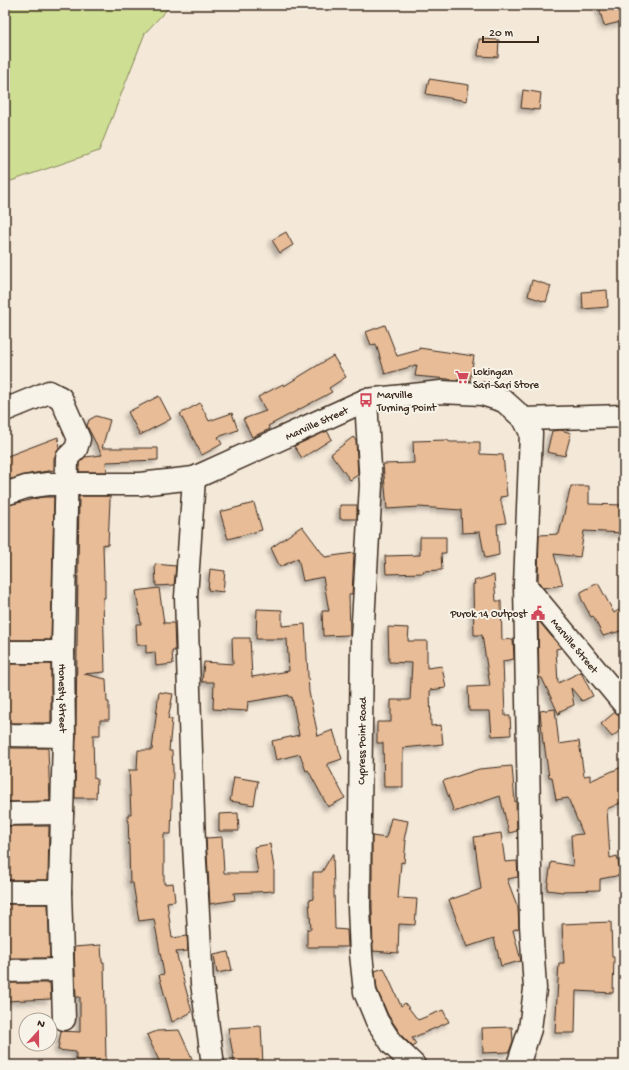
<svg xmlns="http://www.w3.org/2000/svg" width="629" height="1070" font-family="'Gochi Hand',sans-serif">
  <defs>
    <filter id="shadow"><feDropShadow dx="-3.5" dy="3.5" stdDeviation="2" flood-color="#0004"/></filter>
  </defs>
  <rect width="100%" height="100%" fill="#f4e8d8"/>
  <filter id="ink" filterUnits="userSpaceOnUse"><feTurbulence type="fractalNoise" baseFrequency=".025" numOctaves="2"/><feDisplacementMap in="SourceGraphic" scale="8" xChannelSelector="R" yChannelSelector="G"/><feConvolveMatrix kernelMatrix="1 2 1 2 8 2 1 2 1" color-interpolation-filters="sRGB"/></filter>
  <g filter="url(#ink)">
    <path fill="#cedf93" stroke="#848458" d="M5,5h166l-26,28 -46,118 -94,32z"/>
    <path fill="#e7bc97" stroke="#3b2a1e" filter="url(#shadow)" d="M608,5h14l2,16 -20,5 -5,-19z
      M479,39l20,1 -1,17 -20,-1z
      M429,79l40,6 -2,16 -41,-7z
      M523,90l18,3 -2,17 -18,-2z
      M286,232l7,13 -13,8 -8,-13z
      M532,280l19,6 -5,16 -18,-6z
      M607,290l1,17 -25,2 -1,-17z
      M385,325l12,31 22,-6v-2l55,8 -4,25 -55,-5 2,-11 -32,9 -9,-30 -5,1 -5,-13z
      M333,356l13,21 -17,11 3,4 -64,34 2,3 -18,8 -9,-18 23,-8 -8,-14 25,-13 1,2z
      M159,396l12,23 -31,16 -12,-23z
      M200,403l9,18 23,-8 6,17 -20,7 4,7 -20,11 -22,-41z
      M96,416l14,4 -8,28h56v12l-52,2 1,10h-28v-9l6,-6 17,-2 -15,-29 2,-6z
      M561,430l10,3 -6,23 -18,-4 5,-21z
      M327,431l5,8 -30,19 -8,-12z
      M58,437l1,12 -5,9v12l-30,5 -19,6v-24z
      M353,437l3,4 2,34 -8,5 -19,-26z
      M447,440l3,2h30v12l23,1 4,41 -7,1 6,26 -9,1 2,31 -14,3 -5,-26 -18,1 -1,-23 -42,-3 -32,2 -4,-45 31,-1 -1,-22z
      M571,486h18v18l35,1v28l-40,-2 -4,26 -26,-3 9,31 -20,3 -5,-7 1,-46 20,-1z
      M79,496h31v4l-2,45 -5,-1 1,36h1v18h-2l2,74 -21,2 22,5 1,23h2v18h-9v15h-7l1,43 3,1 -1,19h-21z
      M42,497h12l-3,143h-46v-134z
      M254,503l8,27 -34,9 -8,-27z
      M340,505h17v14h-17z
      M302,526l23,31 29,-4 -2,41h-3l1,41 -27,1 -1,-25h7l-6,-34 -20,4 -5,-23 -18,9 -9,-19z
      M420,537h26v16h-5l1,17 -19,1 1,2 -38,1 -1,-18 35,-1z
      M155,564l21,2 -2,19 -18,1z
      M210,569l15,2 -2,21 -15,-2z
      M494,575l2,26h5l1,39 11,-1 1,20 -11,2 2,55h5l1,19 -19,1 -2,-25h-21l-1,-24 22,-1 -8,-51h-8l-1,-51h2l-1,-3z
      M598,583l16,30 10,-6v23l-21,6 -10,-20 -2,1 -10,-19v-6z
      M159,588l5,35h10l1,28h-3l1,13 -17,2 -1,-14 -9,1v-8h-9l-1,-21h5l-5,-33z
      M257,609l25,1v16l23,-2 4,68 9,44 15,-6 9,29 -15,5 18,34 -17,9 -20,-37 -2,1 -6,-17 -24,6 -4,-19 27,-6 -7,-38h-3v-2l-41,7 -1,9 -34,-2 1,-27h-12l2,-20 29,2 -1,-26h18l2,39 37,-6 -2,-32h-31z
      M538,620l23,28 -5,1 2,34 23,-11 12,24 -11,5 -11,-13 3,17 -14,6 -1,4 -17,-37h-3z
      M388,627l21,1 -1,13h19v27l15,-2 4,22 -16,2 1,36 10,-1 2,19 -40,4v39h-19l-1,-44h-6v-21h14v-22h19l2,-37 -23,-1z
      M5,664h46v59h-46z
      M159,692l14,2 -5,25h4l-3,32h3l1,19 -2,64h-7v50l9,-1 2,18 -8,1 5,36 15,-2 1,15 -12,1 16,60 -20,10 -13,-47 5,-1 -10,-55 -15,2 -6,-38h-3l-2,-69h3l-2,-44h8l1,-20h14z
      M555,709l4,35 20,-3 5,35 6,-1v6l34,-15v35l-17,8 3,49 7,-2 4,19 -21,4v11l-37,1v1l-16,-2 4,-28 22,4 -2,-31 12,-1 -15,-36 -12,2 -4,-23h-3l-5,-34h-1l-3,-32z
      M615,712l9,4v11l-12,10 -11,-13z
      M5,748h43l2,53 -45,1z
      M512,766l3,36 1,-1 1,30 -8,2 -9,-37 -46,16 -11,-31 36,-12z
      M234,777l24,4 -4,24 -24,-4z
      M238,813l1,18h-20v-17z
      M391,818l17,3 -4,19h2l-2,23 -3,-1 -3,36 19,1 -2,26 -16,-1 -1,29 -25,-2 -1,-44v-71l14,2z
      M6,826h43l-1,54h-43v-15l4,-1z
      M501,833l4,29 12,-1 1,16 -11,2 11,29 1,20 -6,2 8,31 -20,5 -7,-28 -27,9 -18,-47 32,-11 -7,-52z
      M222,837l2,36h34l-4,-26 16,-3 4,24v23l-40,2 1,7 -25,4 -4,-66z
      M333,853l2,76 12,1 1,17h-41v-18h4l-2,-29 4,-1v-27h9z
      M5,904h43l2,54h-45z
      M611,922l1,35h2l-1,36 -37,-2 -1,42h-20l4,-70h5l-2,-39z
      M101,945l1,17h2l2,98h-30v-8l-18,-2 3,-19 19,1v-35h-4l-2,-50z
      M228,952l4,18 -15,3 -3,-18z
      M384,968l17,38 4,-3 13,17 25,-10 6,12 -37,16 4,6 -3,3 -11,-11 -14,-21 -11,-26 -2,-18z
      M5,983h45l1,16 -46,2z
      M261,1026l2,38 -28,1 -7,-37z
      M512,1027l1,14 -4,11 -26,1 -1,-25z
      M179,1030l16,35h-34l-14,-30 10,-4z"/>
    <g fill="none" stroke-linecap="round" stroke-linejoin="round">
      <defs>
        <g id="minor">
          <path d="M366,400l5,85 -9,154 -3,268 2,47 4,38 12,29 15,23 22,21"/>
          <path id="s1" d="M5,410l44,-18 12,6 18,41 -3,10 -9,9 -4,194 1,84 -4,156 4,127"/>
          <path d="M524,419l100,-3"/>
          <path d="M194,478l-8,119 8,248 8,138 11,82"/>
          <path id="s2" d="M5,494l21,-7 22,-3h92l54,-6 172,-78 75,-8 41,2 22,7 20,18 7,14 -6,152 99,119"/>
          <path d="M5,652h58"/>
          <path d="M5,735l59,1"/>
          <path d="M5,814l57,-1"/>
          <path d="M5,892h55"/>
          <path d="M5,971l57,-1"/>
          <path d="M518,1065l12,-36 5,-40 -4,-64 -6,-340"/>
        </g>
      </defs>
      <use href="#minor" stroke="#3b2a1e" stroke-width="25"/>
      <use href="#minor" stroke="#f7f3e8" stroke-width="22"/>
    </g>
  </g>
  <defs>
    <symbol id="supermarket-bare" viewBox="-9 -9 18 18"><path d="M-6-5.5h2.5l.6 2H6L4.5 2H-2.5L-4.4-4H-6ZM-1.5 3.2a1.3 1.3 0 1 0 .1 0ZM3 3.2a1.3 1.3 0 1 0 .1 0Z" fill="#d1495b" stroke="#f7f3e8" stroke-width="2.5" paint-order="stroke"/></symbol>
    <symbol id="bus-bare" viewBox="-9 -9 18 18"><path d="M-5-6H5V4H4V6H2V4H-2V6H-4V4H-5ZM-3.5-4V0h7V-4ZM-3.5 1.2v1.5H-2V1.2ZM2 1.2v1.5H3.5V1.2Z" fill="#d1495b" stroke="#f7f3e8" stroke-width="2.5" paint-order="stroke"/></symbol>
    <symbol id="civic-bare" viewBox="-9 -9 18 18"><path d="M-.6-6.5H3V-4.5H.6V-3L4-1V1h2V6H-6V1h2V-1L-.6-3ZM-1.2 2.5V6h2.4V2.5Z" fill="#d1495b" stroke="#f7f3e8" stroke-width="2.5" paint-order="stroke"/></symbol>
  </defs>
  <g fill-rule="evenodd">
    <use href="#supermarket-bare" x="452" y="367" width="20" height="20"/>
    <use href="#bus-bare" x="356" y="390" width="20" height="20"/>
    <use href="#civic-bare" x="528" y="603" width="20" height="20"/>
  </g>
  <g text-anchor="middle" stroke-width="4" stroke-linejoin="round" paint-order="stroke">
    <g font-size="11" fill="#3b2a1e" stroke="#f7f3e8" text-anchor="start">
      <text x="473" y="375">Lokingan<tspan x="473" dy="13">Sari-Sari Store</tspan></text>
      <text x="377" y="398">Marville<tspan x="377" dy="13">Turning Point</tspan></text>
      <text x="527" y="617" text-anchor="end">Purok 14 Outpost</text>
    </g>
    <g font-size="11" fill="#3b2a1e" stroke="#f7f3e8">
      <text dy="4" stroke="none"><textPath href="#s2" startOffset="325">Marville Street</textPath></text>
      <text dy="4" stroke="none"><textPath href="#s2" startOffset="792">Marville Street</textPath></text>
      <text dy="4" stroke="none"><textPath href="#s1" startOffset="369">Honesty Street</textPath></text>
      <text transform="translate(361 741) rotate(-89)" y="4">Cypress Point Road</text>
    </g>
  </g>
  <rect width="629" height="1070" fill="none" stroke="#f7f3e8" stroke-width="20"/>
  <rect x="10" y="10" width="609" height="1050" fill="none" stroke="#3b2a1e" stroke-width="1.5" filter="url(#ink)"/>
  <g transform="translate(38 1032) rotate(21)"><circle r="19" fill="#f7f3e8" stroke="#aca397"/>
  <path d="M0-3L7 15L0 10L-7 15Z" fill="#d1495b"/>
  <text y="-6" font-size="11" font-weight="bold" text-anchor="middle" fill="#3b2a1e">N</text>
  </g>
  <path d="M483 36v6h55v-6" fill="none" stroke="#3b2a1e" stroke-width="2"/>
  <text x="489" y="36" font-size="12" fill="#3b2a1e" stroke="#f7f3e8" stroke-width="3" paint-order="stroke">20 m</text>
</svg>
